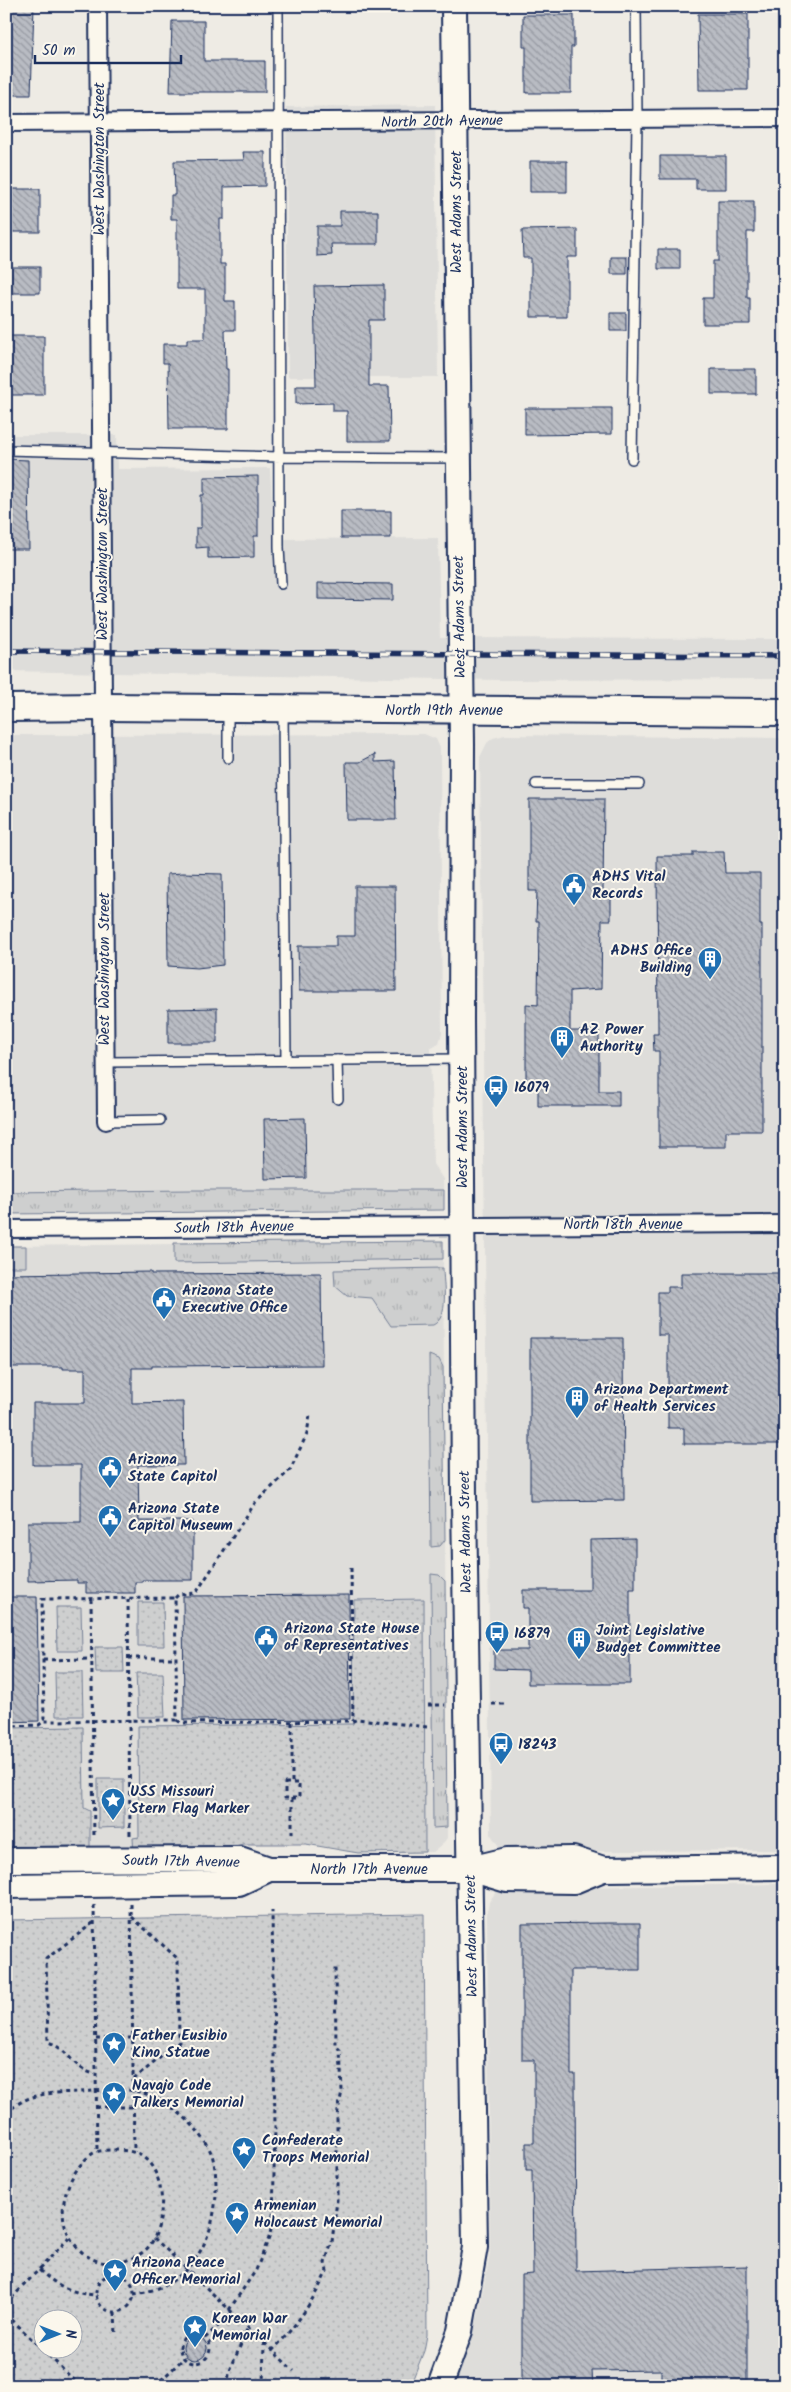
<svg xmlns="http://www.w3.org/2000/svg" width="791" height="2392" font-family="Kalam,sans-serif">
  <defs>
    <pattern id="grass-tufts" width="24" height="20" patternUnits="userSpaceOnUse" patternTransform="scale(1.25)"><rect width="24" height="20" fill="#cecfcf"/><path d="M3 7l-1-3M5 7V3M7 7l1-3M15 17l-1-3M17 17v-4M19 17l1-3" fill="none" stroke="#b0b2b4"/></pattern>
    <pattern id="park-dots" width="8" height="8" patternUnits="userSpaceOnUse" patternTransform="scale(1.25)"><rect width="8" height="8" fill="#cecfcf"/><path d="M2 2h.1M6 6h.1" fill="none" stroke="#b0b2b4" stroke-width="1.8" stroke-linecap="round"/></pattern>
    <pattern id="building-back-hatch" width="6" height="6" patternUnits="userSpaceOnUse" patternTransform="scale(1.25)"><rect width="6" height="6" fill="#b9bcc3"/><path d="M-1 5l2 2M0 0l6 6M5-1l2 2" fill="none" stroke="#9699a2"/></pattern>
  </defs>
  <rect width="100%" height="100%" fill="#eeebe4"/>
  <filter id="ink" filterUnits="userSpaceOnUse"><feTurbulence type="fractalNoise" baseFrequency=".02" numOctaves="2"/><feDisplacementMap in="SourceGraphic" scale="10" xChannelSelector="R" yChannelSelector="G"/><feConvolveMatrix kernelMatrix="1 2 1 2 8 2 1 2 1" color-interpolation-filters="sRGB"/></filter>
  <g filter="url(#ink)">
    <path fill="#deddda" d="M435,105l3,272h-150l-2,-270z
      M783,357h2v276l-2,-170z
      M6,435h111l1,34 152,-1 4,71 164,-1 2,100 345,1v40l-284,1 -495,-9z
      M424,734l12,5 4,9 2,285 -3,10 -9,5 3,116 10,15 1,31 -438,4v-479z
      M505,735l280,3v1112l-275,2 -10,-4 -9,-13 -11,-1078 7,-14 6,-5z
      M443,1241l4,586v11l-6,8 -8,6 -75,1 -52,-9h-63l-41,10 -128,-5 -3,-3 -65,1v-601z
      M785,1884v502h-330l23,-70 12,-63 -3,-340 2,-11 6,-9 8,-5z"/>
    <path fill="url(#grass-tufts)" stroke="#747f96" d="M191,1190h253v20l-438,4v-22z
      M443,1241v18l-269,4v-20z
      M6,1246h20v21h-20z
      M443,1268c0,15 7,49 -10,57l-42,1 -19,-28 -25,-2 -12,-10 -1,-16z
      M429,1355l10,4 4,8 2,173 -5,6 -9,1z
      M6,1370h2l1,71h-3z
      M431,1574l8,1 6,6 2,246 -14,1z"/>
    <path fill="url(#park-dots)" stroke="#747f96" fill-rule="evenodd" d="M424,1599l1,253 -67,1 -52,-9h-63l-41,10 -68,1 -1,-17 6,-1 -1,-111 215,-2 1,-124z
      M138,1602h25l1,44h-26z
      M56,1607h25l1,44h-25z
      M123,1647l1,26h-28l-1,-26z
      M55,1672h27l1,44h-27z
      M136,1673h27l2,44h-27z
      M83,1727l1,81 6,3v45l-19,-10 -65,1v-119z
      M98,1779h26v48l-26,1z
      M424,1914l3,421 -3,16 -14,35h-404v-466zM42,2320h30v30h-30z"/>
    <path fill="url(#building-back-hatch)" stroke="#1b2f5e" d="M6,6h28l-3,89h-25z
      M698,14h50v76h-49z
      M523,15h51v32h-3v46h-45v-46h-3z
      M172,21h32v40h61v31h-95z
      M243,152h22v34l-41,1v32h-4v45h5v37h10v29h-10l1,39h2v60h-59l-1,-66h-5v-19h24v-5h18v-50h-28v-70h-6v-24h4l-1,-34 70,-1z
      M660,156h66v33h-30v-10h-36z
      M530,161h37v31h-37z
      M6,189h34v43h-28v-15h-6z
      M718,201h36v31h-7v66h3v26h-47v-26h10v-37h5z
      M340,211h38v33h-47l1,11 -15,1v-30h23z
      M577,229v28h-10v60h-36v-59h-8l-1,-28z
      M658,249h22v20h-22z
      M611,257h16v17h-16z
      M6,267h34v26h-34z
      M384,285v35h-15v66h20l1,55h-43v-30h-14v-8l-37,1v-18h20l-2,-100z
      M610,313h16v18h-16z
      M6,336h38v59h-38z
      M711,369h45v25h-45z
      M525,408h87v26l-87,1z
      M6,459l22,1 1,89h-23z
      M258,476v60h-4v21l-46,1v-11l-12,1v-20h5v-33h3v-18z
      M341,511h50v27h-50z
      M318,583l75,1v16l-75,-1z
      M375,754v8l20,-1 1,59h-49l-1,-58h14z
      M529,799h75l-1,93h8v28h-9l-1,69 -31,2v40h29v60h20v15h-81v-20h-12v-82l12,1 1,-84h-3l1,-30h-8z
      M693,852h31l1,21h35v52h2v206h-36v16h-67v-96h-5l-1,-17h5l-1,-178h36z
      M183,873l39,1 1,91 -26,3 -29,-2 -1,-92z
      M355,886h40l1,105h-97l-1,-45h38v-10h19z
      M217,1008v35h-49v-34z
      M305,1118l1,60 -41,1 -1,-60z
      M151,1272v2l170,-1 1,92 -170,1v2h-20v35l51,-1 1,63h-46l1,56h54v59h-51v2h-7v11h-49v-10h-9v-3l-49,1v-59h53v-57h-48v-62h52v-34h-22v-2h-57v-93z
      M681,1273h104v171h-101v-16h-16v-93h-10v-43h10v-5h13z
      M530,1338h93l1,162 -94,1z
      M635,1539v50h-5v95h-102v-14l-34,-1v-19h34v-42h-5v-18h67v-50z
      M349,1595l1,124 -166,1 -1,-124z
      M6,1597h31l2,124 -33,1z
      M609,1923h31v47h-69v104h4l1,197 171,-5v120h-86v-16l-69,1 1,15h-71v-111l11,-1 -1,-104h-6v-27h8v-83h-12v-136z
      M183 2348a12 12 0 1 1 24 0a12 12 0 1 1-24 0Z"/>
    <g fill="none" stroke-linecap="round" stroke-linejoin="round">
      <defs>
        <path id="lane" d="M278,6l1,541 2,37
          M6,450l275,7 177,1
          M632,459l5,-340 -1,-113
          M228,711v47
          M283,711l3,349
          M536,784h103
          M337,1060l1,39
          M105,1062l356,-3
          M106,1121l54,-1"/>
        <path id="street" d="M98,6l8,1115
          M6,123l779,-5
          M6,1229l779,-5"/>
        <path id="secondary" d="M6,1860l234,-1 29,10h201l37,-9 66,-1 30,10 182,-2
          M470,1869l37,11 67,1 29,-12
          M6,1886l233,-3 30,-14
          M440,2386l20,-55 15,-84 -11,-749 -3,-478 1,-276 -8,-738"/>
        <path id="primary" d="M6,708l97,-1 682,5"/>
      </defs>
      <use href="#lane" stroke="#1b2f5e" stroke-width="12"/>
      <use href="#street" stroke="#1b2f5e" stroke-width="20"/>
      <use href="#secondary" stroke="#1b2f5e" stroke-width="28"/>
      <use href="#primary" stroke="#1b2f5e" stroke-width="30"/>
      <path stroke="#1b2f5e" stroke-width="3" stroke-dasharray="4 4" stroke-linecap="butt" d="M351,1568l2,153
        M175,1598l4,-4 17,-1 59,-90 35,-33 17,-36 3,-19
        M91,1599l3,240
        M128,1599l2,239
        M128,1658h48
        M43,1660l49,-1
        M492,1704h14
        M428,1705h17
        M177,1720l4,3 172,-2 5,-2 69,8
        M292,1722v61
        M6,1726l33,-1 5,-4 133,-1 -2,-122 -133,1 2,122
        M285,1783h14v15h-14z
        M292,1798v35
        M131,1904l3,249
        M94,1905l3,247
        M132,1917l46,42 1,83 -46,38
        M93,1923l-47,36 2,83c20,6 26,29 48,32
        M96,2039l36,-1
        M113,2091v16
        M96,2107h37
        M6,2114c20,-22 46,-21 74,-22 19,-1 42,-5 60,0 29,8 61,35 72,63 4,13 4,25 4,38 -2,51 -29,95 -82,101
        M114,2150c10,0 21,1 29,7 24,18 23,65 7,88 -4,6 -11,10 -18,13 -30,14 -58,-3 -67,-33 -7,-24 7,-57 27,-71 6,-4 15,-4 22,-4z
        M6,2181v12
        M154,2238l140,133
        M39,2270c18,16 34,24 58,25
        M96 2293a19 19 0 1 1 38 0a19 19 0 1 1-38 0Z
        M6,2304l63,-66
        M229,2310l27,-40 13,-32 4,-17 2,-95 -3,-215
        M115,2312l1,24
        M6,2314l36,35
        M180 2348a15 15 0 1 1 30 0a15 15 0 1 1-30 0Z
        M205,2338l27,-25
        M43,2350l37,36
        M272,2351c25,-26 40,-48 55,-80l-2,-8 7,-21 5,-42v-84l5,-25 -2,-41 -4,-4 -1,-80
        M155,2386l29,-28
        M228,2386l1,-13 19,-46
        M263,2386l1,-43"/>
      <use href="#lane" stroke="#fbf7ec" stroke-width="9"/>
      <use href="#street" stroke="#fbf7ec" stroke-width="16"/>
      <use href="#secondary" stroke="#fbf7ec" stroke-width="24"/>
      <use href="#primary" stroke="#fbf7ec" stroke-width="26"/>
      <defs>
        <path id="rail" d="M6,651l779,5"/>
      </defs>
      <use href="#rail" stroke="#1b2f5e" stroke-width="5.5"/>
      <use href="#rail" stroke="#fbf7ec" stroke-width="4" stroke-dasharray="11" stroke-linecap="butt"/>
    </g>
  </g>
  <defs>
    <symbol id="civic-pin" viewBox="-11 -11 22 30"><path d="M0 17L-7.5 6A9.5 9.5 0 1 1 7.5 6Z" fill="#1f6fb2" stroke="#fbf7ec"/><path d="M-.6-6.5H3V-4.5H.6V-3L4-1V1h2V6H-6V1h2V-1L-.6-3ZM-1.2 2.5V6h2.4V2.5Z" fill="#fff"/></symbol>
    <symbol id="building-pin" viewBox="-11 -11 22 30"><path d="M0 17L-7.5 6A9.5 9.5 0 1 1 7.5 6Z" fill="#1f6fb2" stroke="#fbf7ec"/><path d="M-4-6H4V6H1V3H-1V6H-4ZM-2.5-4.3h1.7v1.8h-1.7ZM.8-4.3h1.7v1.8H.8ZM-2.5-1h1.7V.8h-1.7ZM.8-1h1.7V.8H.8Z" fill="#fff"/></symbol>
    <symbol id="bus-pin" viewBox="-11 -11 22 30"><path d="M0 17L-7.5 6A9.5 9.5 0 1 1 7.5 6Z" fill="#1f6fb2" stroke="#fbf7ec"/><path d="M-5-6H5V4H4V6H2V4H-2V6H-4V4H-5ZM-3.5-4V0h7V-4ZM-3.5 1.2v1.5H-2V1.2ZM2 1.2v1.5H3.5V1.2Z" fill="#fff"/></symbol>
    <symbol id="sight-pin" viewBox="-11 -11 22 30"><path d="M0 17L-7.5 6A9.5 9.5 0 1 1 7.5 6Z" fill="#1f6fb2" stroke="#fbf7ec"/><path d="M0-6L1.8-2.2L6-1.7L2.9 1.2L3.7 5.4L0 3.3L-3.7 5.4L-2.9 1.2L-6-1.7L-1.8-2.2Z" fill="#fff"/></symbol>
  </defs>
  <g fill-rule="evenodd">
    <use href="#civic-pin" x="560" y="871" width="28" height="38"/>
    <use href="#building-pin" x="696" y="945" width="28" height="38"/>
    <use href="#building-pin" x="548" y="1024" width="28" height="38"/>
    <use href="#bus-pin" x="482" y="1073" width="28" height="38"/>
    <use href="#civic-pin" x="150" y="1285" width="28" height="38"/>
    <use href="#building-pin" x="563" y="1384" width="28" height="38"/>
    <use href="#civic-pin" x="96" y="1454" width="28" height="38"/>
    <use href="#civic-pin" x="96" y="1503" width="28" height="38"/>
    <use href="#bus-pin" x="483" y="1619" width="28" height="38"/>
    <use href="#civic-pin" x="252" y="1623" width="28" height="38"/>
    <use href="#building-pin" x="565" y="1625" width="28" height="38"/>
    <use href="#bus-pin" x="487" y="1730" width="28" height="38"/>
    <use href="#sight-pin" x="99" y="1786" width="28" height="38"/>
    <use href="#sight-pin" x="100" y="2030" width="28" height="38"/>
    <use href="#sight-pin" x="100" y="2080" width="28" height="38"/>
    <use href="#sight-pin" x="230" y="2135" width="28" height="38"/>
    <use href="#sight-pin" x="223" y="2200" width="28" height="38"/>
    <use href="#sight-pin" x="101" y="2257" width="28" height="38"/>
    <use href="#sight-pin" x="181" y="2313" width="28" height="38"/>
  </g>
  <g text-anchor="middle" stroke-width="4" stroke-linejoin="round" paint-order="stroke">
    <g font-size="15" fill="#1b2f5e" stroke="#fbf7ec">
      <text transform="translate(442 121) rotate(-1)" y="5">North 20th Avenue</text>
      <text transform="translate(99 159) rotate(-90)" y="5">West Washington Street</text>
      <text transform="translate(456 212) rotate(-90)" y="5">West Adams Street</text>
      <text transform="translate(102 564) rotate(-90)" y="5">West Washington Street</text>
      <text transform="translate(459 617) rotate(-91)" y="5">West Adams Street</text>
      <text x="444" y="715">North 19th Avenue</text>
      <text transform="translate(104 969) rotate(-90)" y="5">West Washington Street</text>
      <text transform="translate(462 1127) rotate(-90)" y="5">West Adams Street</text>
      <text x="623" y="1229">North 18th Avenue</text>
      <text transform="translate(234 1227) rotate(-1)" y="5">South 18th Avenue</text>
      <text transform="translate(465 1532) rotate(-91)" y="5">West Adams Street</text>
      <text transform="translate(181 1861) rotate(1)" y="5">South 17th Avenue</text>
      <text x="369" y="1874">North 17th Avenue</text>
      <text transform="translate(471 1936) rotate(-91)" y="5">West Adams Street</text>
    </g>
    <g font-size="15" font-weight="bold" fill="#1b2f5e" stroke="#fbf7ec" text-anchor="start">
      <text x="592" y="881">ADHS Vital<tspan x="592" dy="17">Records</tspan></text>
      <text x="692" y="955" text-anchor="end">ADHS Office<tspan x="692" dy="17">Building</tspan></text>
      <text x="580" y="1034">AZ Power<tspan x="580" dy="17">Authority</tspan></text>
      <text x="514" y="1092">16079</text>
      <text x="182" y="1295">Arizona State<tspan x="182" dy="17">Executive Office</tspan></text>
      <text x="594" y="1394">Arizona Department<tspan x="594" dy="17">of Health Services</tspan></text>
      <text x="128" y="1464">Arizona<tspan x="128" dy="17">State Capitol</tspan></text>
      <text x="128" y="1513">Arizona State<tspan x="128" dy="17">Capitol Museum</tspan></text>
      <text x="284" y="1633">Arizona State House<tspan x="284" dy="17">of Representatives</tspan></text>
      <text x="596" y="1635">Joint Legislative<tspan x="596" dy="17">Budget Committee</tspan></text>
      <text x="514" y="1638">16879</text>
      <text x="518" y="1749">18243</text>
      <text x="130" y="1796">USS Missouri<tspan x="130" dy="17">Stern Flag Marker</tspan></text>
      <text x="132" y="2040">Father Eusibio<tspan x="132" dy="17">Kino Statue</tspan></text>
      <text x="132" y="2090">Navajo Code<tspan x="132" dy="17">Talkers Memorial</tspan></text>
      <text x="262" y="2145">Confederate<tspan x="262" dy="17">Troops Memorial</tspan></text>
      <text x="254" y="2210">Armenian<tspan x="254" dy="17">Holocaust Memorial</tspan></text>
      <text x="132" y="2267">Arizona Peace<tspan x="132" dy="17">Officer Memorial</tspan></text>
      <text x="212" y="2323">Korean War<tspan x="212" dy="17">Memorial</tspan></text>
    </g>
  </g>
  <rect width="791" height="2392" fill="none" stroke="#fbf7ec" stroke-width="25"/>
  <rect x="12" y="12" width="766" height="2367" fill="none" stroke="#1b2f5e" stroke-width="2" filter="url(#ink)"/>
  <g transform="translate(58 2334) rotate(90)"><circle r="24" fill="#fbf7ec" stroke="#a1a7b3"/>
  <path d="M0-4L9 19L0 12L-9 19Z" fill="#1f6fb2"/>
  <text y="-8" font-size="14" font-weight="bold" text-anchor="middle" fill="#1b2f5e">N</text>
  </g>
  <path d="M35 55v8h146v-8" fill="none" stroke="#1b2f5e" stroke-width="2.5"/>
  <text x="42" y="55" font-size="15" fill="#1b2f5e" stroke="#fbf7ec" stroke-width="4" paint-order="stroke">50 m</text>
</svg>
